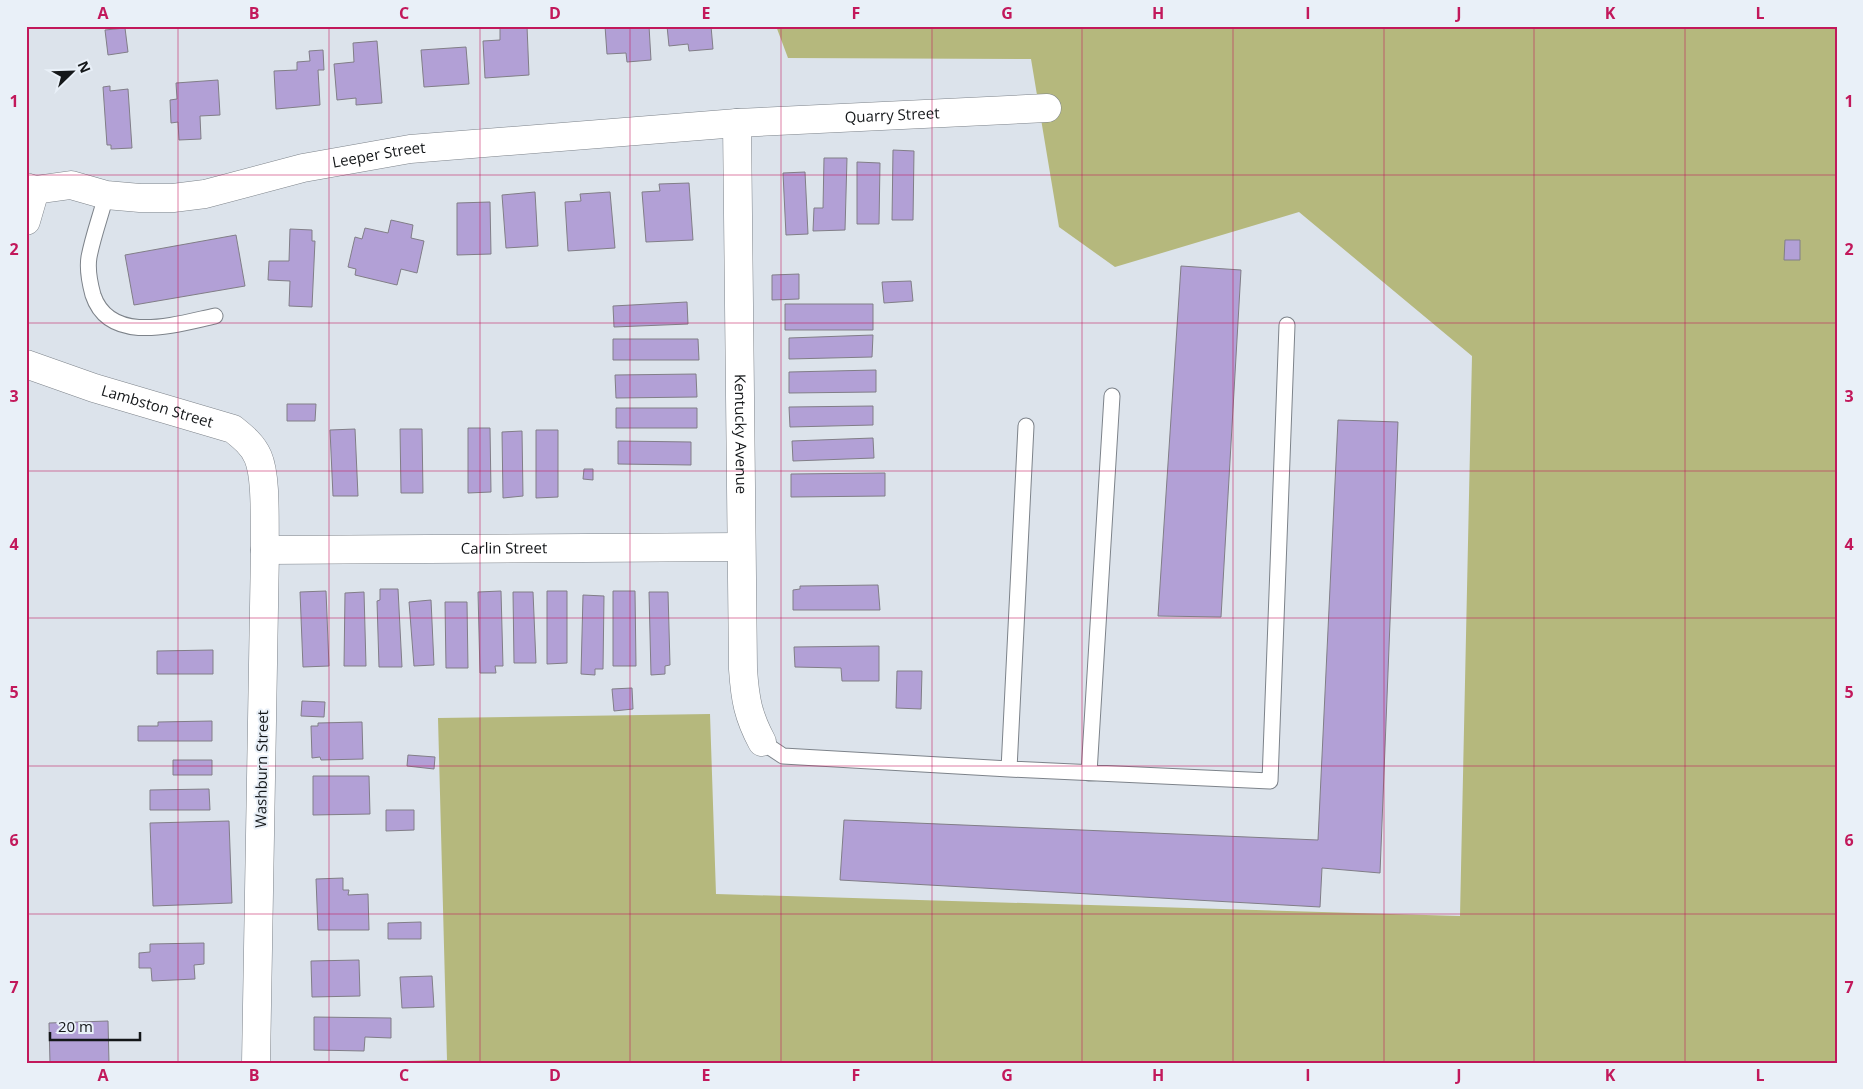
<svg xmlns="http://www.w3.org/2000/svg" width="1863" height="1089" font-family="'Open Sans',sans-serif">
  <rect width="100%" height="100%" fill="#dce3eb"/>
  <path fill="#b5b87d" d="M776,26h1061v1037h-1510l120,-3 -9,-342 272,-4 6,180 744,22 12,-560 -173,-144 -184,55 -56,-40 -28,-168 -243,-1z"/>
  <path fill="#b2a0d6" stroke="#817e87" d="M500,26h27l2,49 -44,3 -2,-37 17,-1z
    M605,26h44l2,34 -24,2 -1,-9 -19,1z
    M667,26h44l2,23 -24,2 -1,-7 -19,2z
    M125,28l3,24 -20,3 -3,-25z
    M377,41l5,62 -26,2v-7l-19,2 -3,-36 20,-2 -1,-19z
    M466,47l3,37 -45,3 -3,-37z
    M323,50l1,20h-6l2,35 -44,4 -2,-38 23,-1v-8l13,-1 -1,-10z
    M218,80l2,35 -20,1 1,23 -22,1 -1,-18 -7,1 -1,-23 7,-1 -1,-16z
    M110,86v5l18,-2 4,59 -21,1v-4h-4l-4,-58z
    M893,150l21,1 -1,69h-21z
    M824,158h23l-2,72 -32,1 1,-23h9z
    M857,162l23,1 -1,61h-22z
    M805,172l3,62 -22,1 -3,-62z
    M689,183l4,57 -47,2 -4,-50 18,-1 -1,-7z
    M535,192l3,54 -32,2 -4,-53z
    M610,192l5,56 -47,3 -3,-49 16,-1 -1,-7z
    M490,202l1,52 -34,1v-52z
    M391,220l22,5 -2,13 13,3 -7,32 -16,-4 -4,16 -42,-10 1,-6 -8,-2 7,-30 7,2 3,-11 23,5z
    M290,229l22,1v11h3l-3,66 -23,-1 1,-25 -22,-1 1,-19h20z
    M236,235l9,51 -111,19 -9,-50z
    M1785,240h15v20h-16z
    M1181,266l60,4 -20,347 -63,-1z
    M799,274v25l-27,1v-25z
    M911,281l2,20 -29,2 -2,-21z
    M687,302l1,22 -74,3 -1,-21z
    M785,304h88v26h-88z
    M873,335l-1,22 -83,2v-21z
    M613,339h85l1,21h-86z
    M876,370v22l-87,1v-21z
    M696,374l1,23 -81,1 -1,-23z
    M287,404h29l-1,17h-28z
    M873,406v19l-83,2 -1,-20z
    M616,408h81v20h-81z
    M1338,420l60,2 -18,451 -58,-5 -2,39 -480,-27 4,-60 474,20z
    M468,428h22l1,64 -23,1z
    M355,429l3,67h-25l-3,-66z
    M400,429h22l1,64h-22z
    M536,430h22v67l-22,1z
    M522,431l1,65 -20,2 -1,-66z
    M873,438l1,20 -81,3 -1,-20z
    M618,441l73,1v23l-73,-1z
    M584,469h9v11l-10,-1z
    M885,473v23l-94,1v-23z
    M878,585l2,25h-87v-20l7,-1v-3z
    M380,589h18l4,78h-23l-2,-66 3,-1z
    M326,591l3,75 -26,1 -3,-75z
    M501,591l2,75h-8l1,7h-16l-2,-81z
    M547,591h20v72l-20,1z
    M613,591h22l1,75h-23z
    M364,592l2,74h-22l1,-73z
    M513,592h20l3,71h-22z
    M649,592h19l2,73 -5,1v8l-14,1z
    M583,595l21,1 -1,73h-8v6l-14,-1z
    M431,600l3,65 -20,1 -5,-64z
    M445,602h22l1,66h-22z
    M879,646v35h-37l-1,-13 -46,-1 -1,-20z
    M213,650v24h-56v-23z
    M897,671h25l-1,38 -25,-1z
    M632,688l1,21 -19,2 -2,-22z
    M302,701l23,1 -1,15 -23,-1z
    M212,721v20h-74v-15h20v-4z
    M362,722l1,37 -42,1 -1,-3 -8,1 -1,-32h7v-3z
    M408,755l27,2 -1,12 -27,-3z
    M173,760h39v15h-39z
    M313,776h56l1,38 -57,1z
    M209,789l1,21h-60v-20z
    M386,810h28v20l-28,1z
    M229,821l3,82 -79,3 -3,-83z
    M343,878v12h6l-1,5 20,-1 1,36h-51l-2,-51z
    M421,922v17h-33v-16z
    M204,943v21l-10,1 1,14 -43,2 -1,-13h-12v-15l11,-1v-8z
    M359,960l1,36 -48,1 -1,-36z
    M432,976l2,31 -32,1 -2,-31z
    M314,1017l77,1v20l-26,-1 -1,14 -50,-1z
    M108,1021l1,42h-59l-1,-40z"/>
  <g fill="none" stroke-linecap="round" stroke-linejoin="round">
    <defs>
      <path id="service" d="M106,195c-5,20 -13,41 -17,62 -2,12 1,27 4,38 17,51 84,29 122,21
        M762,742l21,14 226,13 261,12 17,-456
        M1009,769l17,-343
        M1089,773l23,-377"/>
      <g id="minor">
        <path id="s1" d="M737,123l6,546c2,30 5,47 19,73"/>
        <path id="s2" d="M26,187l9,3 36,-5 35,10 34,3h33l32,-4 98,-26 107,-19 327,-26 310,-15"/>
        <path d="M26,221l9,-31"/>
        <path id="s3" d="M26,364l68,24 139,41c10,8 20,16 25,28 9,21 6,68 7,93l-9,513"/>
        <path id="s4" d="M265,550l476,-3"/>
      </g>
    </defs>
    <use href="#service" stroke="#7d838a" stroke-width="17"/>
    <use href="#minor" stroke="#7d838a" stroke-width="29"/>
    <use href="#service" stroke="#fff" stroke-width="15"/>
    <use href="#minor" stroke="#fff" stroke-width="28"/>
  </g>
  <path fill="none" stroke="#c2185b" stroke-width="1" stroke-opacity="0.55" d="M178,26v1037M329,26v1037M480,26v1037M630,26v1037M781,26v1037M932,26v1037M1082,26v1037M1233,26v1037M1384,26v1037M1534,26v1037M1685,26v1037M26,175h1811M26,323h1811M26,471h1811M26,618h1811M26,766h1811M26,914h1811"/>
  <g text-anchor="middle" stroke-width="4" stroke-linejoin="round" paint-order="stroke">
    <g font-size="15" fill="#141719" stroke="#e9f0f8">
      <text dy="5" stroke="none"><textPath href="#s2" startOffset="875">Quarry Street</textPath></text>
      <text dy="5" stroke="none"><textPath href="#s2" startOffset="360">Leeper Street</textPath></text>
      <text dy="5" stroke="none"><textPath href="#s3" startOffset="138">Lambston Street</textPath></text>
      <text dy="5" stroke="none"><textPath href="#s1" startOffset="311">Kentucky Avenue</textPath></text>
      <text dy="5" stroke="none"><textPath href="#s4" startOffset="239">Carlin Street</textPath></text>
      <text transform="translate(262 769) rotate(-89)" y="5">Washburn Street</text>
    </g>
  </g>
  <rect width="1863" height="1089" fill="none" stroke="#e9f0f8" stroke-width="55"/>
  <g transform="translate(72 72) rotate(67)" stroke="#e9f0f8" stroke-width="4" paint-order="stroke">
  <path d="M0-4L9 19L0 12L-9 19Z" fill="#141719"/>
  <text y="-8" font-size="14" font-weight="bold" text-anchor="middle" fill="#141719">N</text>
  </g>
  <path d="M50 1032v8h90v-8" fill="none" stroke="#141719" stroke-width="2.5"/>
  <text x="58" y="1032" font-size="15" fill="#141719" stroke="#e9f0f8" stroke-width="4" paint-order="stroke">20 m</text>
  <rect x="28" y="28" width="1808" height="1034" fill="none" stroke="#c2185b" stroke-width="2"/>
  <g font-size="16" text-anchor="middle" font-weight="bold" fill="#c2185b">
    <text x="103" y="19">A</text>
    <text x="254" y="19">B</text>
    <text x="404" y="19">C</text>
    <text x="555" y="19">D</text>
    <text x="706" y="19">E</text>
    <text x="856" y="19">F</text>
    <text x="1007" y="19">G</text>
    <text x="1158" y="19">H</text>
    <text x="1308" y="19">I</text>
    <text x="1459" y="19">J</text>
    <text x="1610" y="19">K</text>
    <text x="1760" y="19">L</text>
    <text x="14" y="107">1</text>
    <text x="1849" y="107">1</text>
    <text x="14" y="255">2</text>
    <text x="1849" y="255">2</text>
    <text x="14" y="402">3</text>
    <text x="1849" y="402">3</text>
    <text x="14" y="550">4</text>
    <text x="1849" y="550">4</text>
    <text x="14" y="698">5</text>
    <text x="1849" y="698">5</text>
    <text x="14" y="846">6</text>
    <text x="1849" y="846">6</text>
    <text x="14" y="993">7</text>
    <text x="1849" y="993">7</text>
    <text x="103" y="1081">A</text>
    <text x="254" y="1081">B</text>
    <text x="404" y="1081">C</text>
    <text x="555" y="1081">D</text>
    <text x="706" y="1081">E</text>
    <text x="856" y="1081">F</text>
    <text x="1007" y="1081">G</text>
    <text x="1158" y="1081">H</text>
    <text x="1308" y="1081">I</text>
    <text x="1459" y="1081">J</text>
    <text x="1610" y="1081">K</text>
    <text x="1760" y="1081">L</text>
  </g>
</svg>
